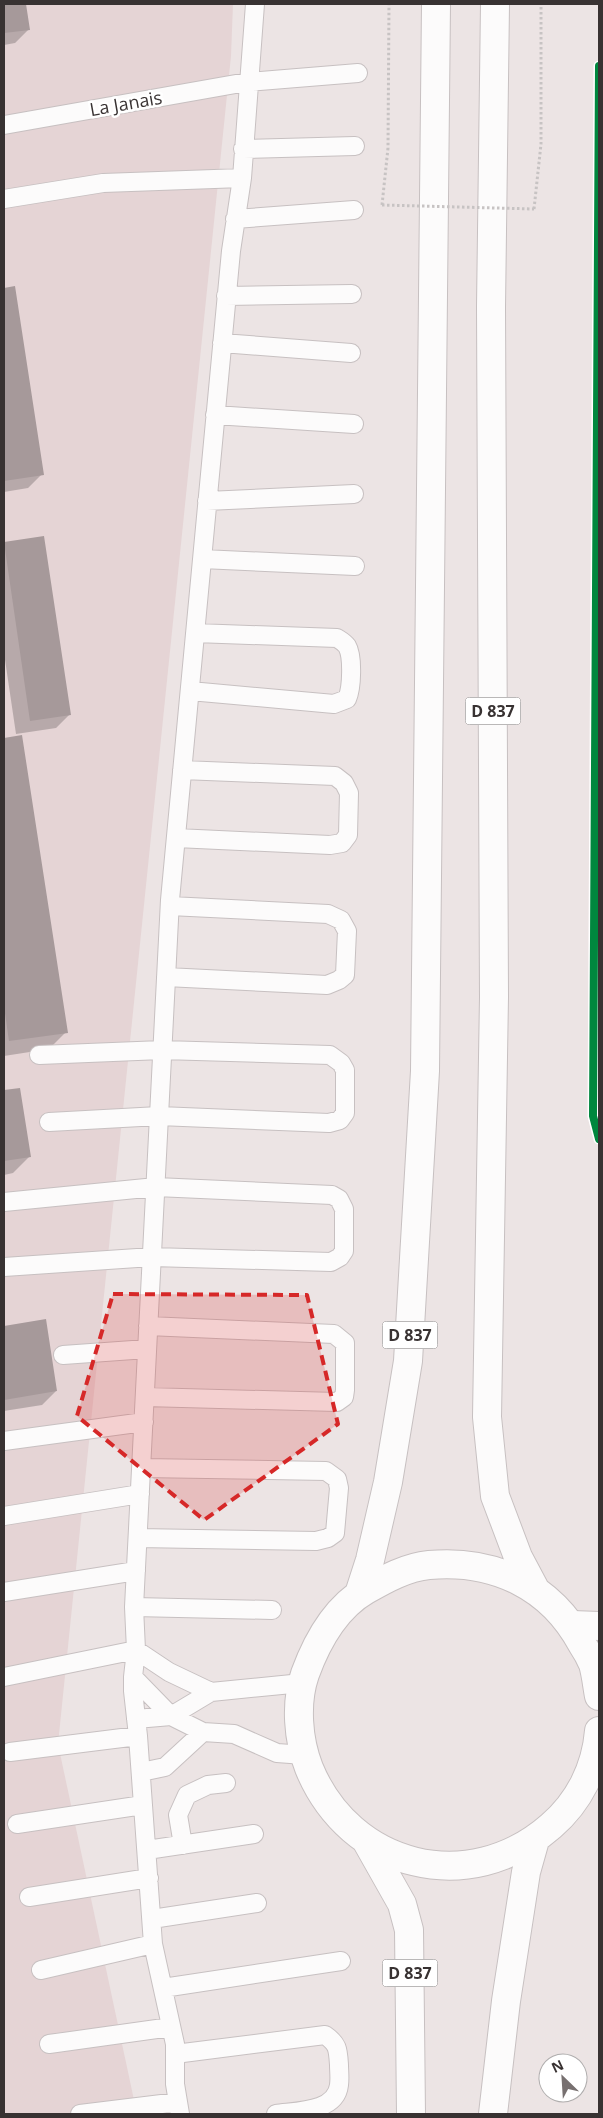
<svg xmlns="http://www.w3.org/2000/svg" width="603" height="2118" font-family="'Open Sans',sans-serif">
  <rect width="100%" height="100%" fill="#ece4e4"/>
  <path fill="#e5d4d5" d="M4,4h229l-2,52 -173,1688 79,370h-133z"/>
  <path fill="#0003" d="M4,4h21l4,25 -14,14 -11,2z
    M14,288l28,186 -14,14 -24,4v-203z
    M43,538l27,176 -14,14 -40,6 -12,-81v-109z
    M21,737l45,295 -17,17 -45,7v-317z
    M19,1089l11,67 -17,17 -9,2v-83z
    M45,1321l11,70 -14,14 -38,6v-84z"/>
  <path fill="#a6999a" d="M4,4h22l4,26 -26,3z
    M15,286l29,189 -40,6v-193z
    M44,536l27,179 -41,6 -26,-179z
    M22,735l46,298 -59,8 -5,-35v-268z
    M20,1088l11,69 -27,4v-71z
    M46,1319l11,72 -53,9v-74z"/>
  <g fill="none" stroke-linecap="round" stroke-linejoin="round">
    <defs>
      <path id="service" d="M4,125l243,-43 111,-9
        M243,149l112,-3
        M4,199l99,-16 139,-5
        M235,219l119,-9
        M226,296l126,-2
        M222,343l129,10
        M215,415l139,9
        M207,501l147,-7
        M202,559l153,7
        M190,691l144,13 13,-5c5,-11 6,-43 0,-53 -3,-4 -7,-6 -10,-8l-142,-5
        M176,838l154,7 12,-2 6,-8 1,-42 -5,-10 -9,-7 -153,-6
        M166,977l161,8 12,-5 6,-5 2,-44 -6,-11 -13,-6 -158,-8
        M39,1055l123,-5 168,5 11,8 4,7v43l-5,7 -11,3 -170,-7 -110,6
        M4,1202l152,-15 176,8 7,4 5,10v42l-4,6 -9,5 -179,-5 -148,10
        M63,1355l84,-6
        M145,1397l192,5 7,-5 1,-7v-47l-11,-9 -186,-8
        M4,1441l140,-19
        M4,1516l136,-22
        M138,1538l178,3 12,-3 7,-5 4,-45 -2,-9 -11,-8 -184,-3
        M4,1592l132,-21
        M134,1607l138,3
        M4,1677l132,-27 33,22 42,20 91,-9
        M133,1677l38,39 32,16
        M136,1719l35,-3 40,-24
        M10,1752l128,-16
        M141,1772l24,-5 38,-35 31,2 43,19 27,2
        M17,1824l126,-19
        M183,1845l-5,-30 9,-20 21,-10 18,-2
        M147,1850l107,-16
        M29,1897l120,-19
        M152,1919l105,-16
        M41,1970l112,-26
        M163,1988l178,-27
        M49,2044l122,-17
        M175,2054l150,-19c13,9 13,14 14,30 0,6 1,13 0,20 -3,27 -42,26 -63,29
        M80,2114l98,-12
        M180,2114l-5,-30v-40l-22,-100 -15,-208 -5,-45v-14l3,-27 -2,-43 36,-707 61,-649 11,-73 13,-174"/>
      <path id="tertiary" d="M572,1625l27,1"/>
      <path id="primary" d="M495,4l-4,303 3,690 -7,420 8,79 23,61 17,32
        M359,1594l11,-34 18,-78 20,-121 17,-290 11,-1067
        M599,1696c-2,-10 -3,-22 -6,-32 -3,-7 -7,-14 -11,-20 -31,-58 -88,-85 -153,-79 -22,2 -44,14 -63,25 -31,18 -49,51 -61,84 -10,29 -7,66 4,94 41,100 160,130 242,58 28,-24 45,-58 48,-95
        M367,1842l35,62 7,26 2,184
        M493,2114l13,-113 20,-129 9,-32"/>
    </defs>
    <use href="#service" stroke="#c7c0c1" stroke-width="20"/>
    <use href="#tertiary" stroke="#c7c0c1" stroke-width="30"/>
    <use href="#primary" stroke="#c7c0c1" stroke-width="30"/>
    <path stroke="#c7c3c3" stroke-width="3" stroke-dasharray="2.5 2.5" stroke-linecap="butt" d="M382,205l6,-57 1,-144
      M534,209l7,-65v-140"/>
    <use href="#service" stroke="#fcfbfb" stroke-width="18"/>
    <use href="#tertiary" stroke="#fcfbfb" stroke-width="28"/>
    <use href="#primary" stroke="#fcfbfb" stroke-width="28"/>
    <path stroke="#c7c3c3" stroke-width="3" stroke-dasharray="2.5 2.5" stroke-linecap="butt" d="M382,205l152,4"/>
    <defs>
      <path id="cycleway" d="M599,66l-6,1050 6,23"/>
    </defs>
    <use href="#cycleway" stroke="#fff" stroke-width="11"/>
    <use href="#cycleway" stroke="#00873e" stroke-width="8"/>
  </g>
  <path fill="#d62828" fill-opacity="0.2" stroke="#d62828" stroke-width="4" stroke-dasharray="10 6" stroke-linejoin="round" d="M113,1294l194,1 31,129 -134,96 -127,-104z"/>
  <g text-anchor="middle" stroke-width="5" stroke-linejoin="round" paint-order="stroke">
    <g fill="#fff" stroke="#747070" stroke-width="1">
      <rect x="465.5" y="697.5" width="55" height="27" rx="4"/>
      <rect x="382.5" y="1321.5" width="55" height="27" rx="4"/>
      <rect x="382.5" y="1959.5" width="55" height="27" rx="4"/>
    </g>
    <g font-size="16" font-weight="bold" fill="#383232">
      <text x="493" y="717">D 837</text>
      <text x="410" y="1341">D 837</text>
      <text x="410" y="1979">D 837</text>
    </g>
    <g font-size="18" fill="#383232" stroke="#fff">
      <text transform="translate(126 104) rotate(-10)" y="6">La Janais</text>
    </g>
  </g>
  <rect width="603" height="2118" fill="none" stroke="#383232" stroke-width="10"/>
  <g transform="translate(563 2078) rotate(335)"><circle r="24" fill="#ffffff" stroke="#afadad"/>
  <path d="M0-4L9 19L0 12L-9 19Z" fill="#777070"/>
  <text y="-8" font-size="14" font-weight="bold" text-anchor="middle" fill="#383232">N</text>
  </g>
</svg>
